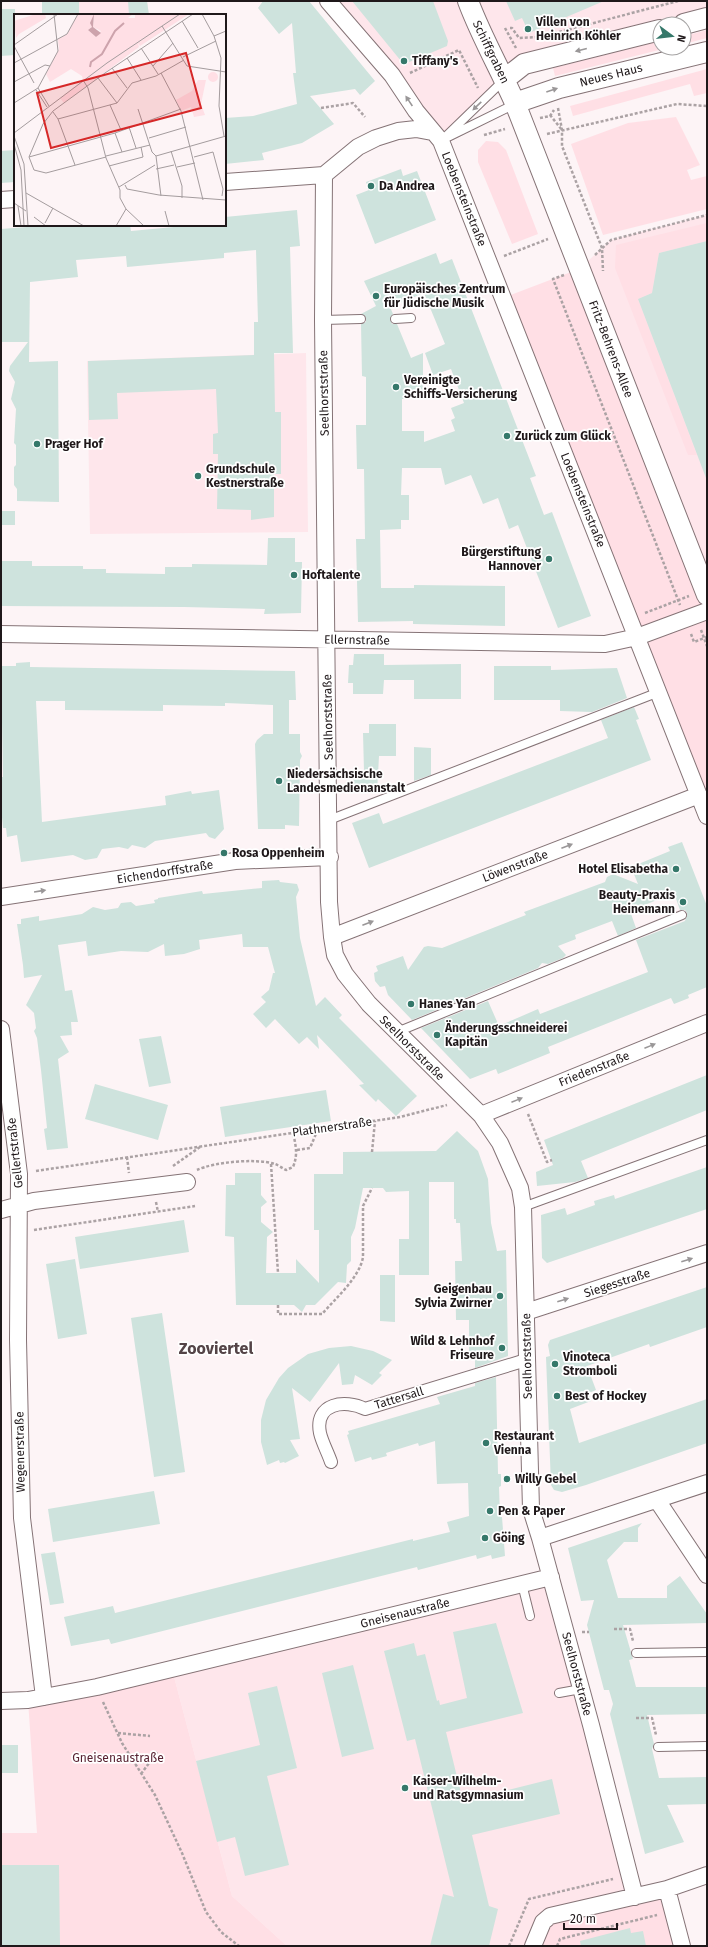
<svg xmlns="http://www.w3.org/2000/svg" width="708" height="1947" font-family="'Fira Sans',sans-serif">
  <rect width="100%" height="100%" fill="#fdf4f6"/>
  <path fill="#fee6eb" d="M79,1h68l2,14h-70z
    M328,1h379v17l-24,6h-23l-136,40 -83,77z
    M707,215v380l-128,-326 32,-29z
    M306,353l2,179 -218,2 -3,-173z
    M551,1577l84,320 -102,49h-246l-55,-50 -60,-227z"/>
  <path fill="#ffdfe5" d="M707,30v8l-23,6v-8z
    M660,41v7h7l-112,28 -2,-8z
    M707,69v24l-13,3 -4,-12 -117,32 -3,-10z
    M676,117l24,48 -13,5 4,10 16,-4v33l-104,26 -32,-91 57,-21z
    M486,141l12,1 8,8 32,84 -26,10 -34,-82v-12z
    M707,223v18l-48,12 -7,40 -14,6 59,156h-9l-73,-187 1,-23z
    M579,269l128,326v221l-204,-518z
    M172,1669l60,227 55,50h-286v-113h36l-9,-133z
    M667,1889l15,57h-149l10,-24z"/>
  <path fill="#cee3dd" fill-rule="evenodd" d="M42,1h37v14h-37z
    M128,1h19l2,14h-20z
    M263,1h46l66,80 -15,14 -5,-6 -45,7 24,28 -32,19 -40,10 2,7 -39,4v-46l28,-2 44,-12 -4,-31h3l-4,-50 -13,11 -21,-26z
    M352,1h81l15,40 -1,5 -40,17 -6,-2z
    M506,1h98l-75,32 -7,-15 -7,3z
    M1,9h14v46l-14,1z
    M15,150v32l-14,1v-32z
    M401,169l2,7 14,-5 19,49 -61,24 -19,-49 13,-5 -3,-8z
    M297,210l3,36 -10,1 3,106h-19l1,59h6v62h-7v43l-23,3v-10l-34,-1 1,-55h-5v-20l5,-1 -2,-44 -99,4 1,26 -29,1 -1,-59 166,-6v-33h4l-2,-72 -32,3v5l-97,9 -1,-11 -50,4 2,17 -48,5 -1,80 29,-1 1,141 -42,-1v-12l-3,-4v-18l2,-2v-20l-2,-2 2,-34 -5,-10 4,-17 -6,-11 1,-5 18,-24h-27v-113l51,-4h78l1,6 64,-6h30v-8z
    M707,241v237h-1l-68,-179 14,-6 7,-40z
    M436,253l4,11 12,-5 84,217 -6,2 14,37 8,-3 39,104 -33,12 -40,-103 -9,4 -11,-31 -15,6 -12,-29 -26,10 -4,-17h-39l-1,27h8v25h-8v9l-21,1 1,58h33v-3l91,1v40l-92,-2v-3l-55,1 -2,-83h9l-1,-70h-7l-1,-44h10v-48l-4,-1 -1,-52 5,-2v-4l-5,-4 15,-8 -12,-25zM424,293l21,51 -20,9 8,22 18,-6 13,34 -13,5 4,10 -4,2 4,11 -31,11v-11h-22v-32h22l-2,-20 1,-1v-25l-12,5 -14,-34h-5l-2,-5 3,-5 -3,-7z
    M1,511h14v14h-14z
    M268,538h27v24h7l-1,51 -37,1 1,-5 -81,-2 -183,-1 1,-45h30v5h51v3h23v4l59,1v-7h27v-3l75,1z
    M354,654h30v11l77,-1v35h-47v-19h-30l-1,14h-30v-11h-5l1,-18h4z
    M30,662v5l265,4 1,29h-7v34h11v18l2,4 -2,4 -1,66 -14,-1v4h-27l-3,-85 2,-4 7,-6h9v-29l-48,-2v3l-62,-1v6l-98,-1v-9h-29l6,121 124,-17 -1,-9 26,-5 1,3 27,-4 5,39 -9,10 -6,-2 -3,-4 -51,8 -10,7 -13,-3 -4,4 -9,-2 -17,2 -5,9 -12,2 -12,-5 -52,7 -4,-27 -10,2 -1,-9h-3l-2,-22v-29h2l-2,-111h15v-3z
    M494,666h57v4l66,-2 10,30 -35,14 -32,-1v-11h-66z
    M634,707l5,12 -3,1 15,40 -282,108 -17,-45 27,-10 4,11 225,-86 -7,-18z
    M369,724h27v32h-17l-2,37 -24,-1 1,-22 10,1 -1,-38h6z
    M414,747l17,1v27l-17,6z
    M682,842l25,64v81l-19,8 1,3 -15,6 -3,-6 -123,49 2,6 -52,21 -2,-5 -26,10 -49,-51 67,-27 11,25 39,-17 2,5 108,-42 -12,-32 49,-19 2,-8 -2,-3h-5l-6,-17 -44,18 6,17 -18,8 -6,-15 -37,14 1,4 -18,7 8,9 -3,3 -15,6 -6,-1 -4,5 -126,52 -24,-25 -3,-9 -5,1 -5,-6 -1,-8 4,-2 -2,-5 27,-10 5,14 16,-23 4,-1 14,2 33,-13 51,-20 -2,-3 81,-30 2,-5 6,-3 25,10 -7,-17 39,-16 -2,-4z
    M279,880l1,2 17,2 2,6 -3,7 4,41 16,68 9,-9 17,18 -3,3 78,78 -21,20 -18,-17 -2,3 -17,-17 5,-1 -47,-49 2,14 -12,-12 -8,7 -24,-25 -9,9 -13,-14 13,-12 -5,-5 8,-7 4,-17h2l-7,-26h-25l-1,-13 -43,6 1,9 -16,5 -19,2 -1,-12 -16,8 -27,-1 -33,5 -2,-15 -28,4 7,46 7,-1 6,32h-7l1,13 -12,1 9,16 -11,7 10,89 -21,2 -3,-21 3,-1 -6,-58 -4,-32 -3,-7 2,-3 -2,-15 -8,-8 16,-30 -18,3 -1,-13 -6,-41h4v-5l18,-3v5l43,-7 11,-7 12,3 13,-2 3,-5 10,-1 5,4 19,-3 -1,-3 4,-1v-1l44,-7 1,3 59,-6v-7z
    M161,1036l10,47 -22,4 -10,-48z
    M707,1075v35l-126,51 7,17 -13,4 -38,4 -1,-14 17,-7 -9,-25z
    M95,1084l73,21 -10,35 -73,-21z
    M326,1090l5,31 -106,16 -5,-30z
    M457,1131l21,20 10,28 3,44 6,28 9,-1 2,106 -33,12v-13h-6v-35h-13l-1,-59h7l-2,-38h-4v-4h-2v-37h-25v93h-30v-36h10v-48l-23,1 -3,-4h-20l-8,40 -4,9v24l-4,4 -1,18 -8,-1 -23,23h-9l-4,7 -8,-7h-58l-2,-68 -9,-1 1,-51h9v-12h26v22l6,7 -6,5v15l12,10 -6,5 -1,36h30v-14l23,24v-53h-5v-56h29v-22l93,-1z
    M707,1167v42l-160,54 -5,-5 -1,-43 24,-7 2,7 28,-10 -1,-4 20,-6 1,4z
    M184,1220l5,32 -109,17 -5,-32z
    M75,1259l12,75 -29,5 -12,-75z
    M380,1275h15v47l-15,-1z
    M707,1287v40l-57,20 -1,-3 -62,22 9,24 -7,3 2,8 -21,8 9,34 128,-44v44l-121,42 -24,7 -8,-2 -3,-5 -5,-128 4,-1 -2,-11 2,-5z
    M162,1313l23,159 -31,5 -23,-159z
    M351,1346l22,5 19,9 -13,13 3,2 -10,10 -17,-10 -2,9 -11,1 -3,-22 -29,39 -18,-14 8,51 -10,1 9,16 -14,7 -1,-1 -4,1 -1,-3 -12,5 -6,-23v-22l5,-20 13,-22 9,-10 20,-14 21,-6z
    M496,1377l2,97h3v12l-2,1 1,30h2l3,39 -13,3 -1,-4 -14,4 -1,-4 -58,15 -1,-3 -306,77 -2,-5 -38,7 -7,-29 49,-11 2,7 298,-74v2l37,-9 -3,-10 22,-6 -1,-33 -31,1 -2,-43 -16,5 -1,-3 -32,10 1,3 -15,4 -1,-3 -16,5 -8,-27 2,-1 -1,-3 92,-27 -3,-7 38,-11v-3z
    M154,1491l6,33 -107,18 -5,-33z
    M642,1523l-4,5v14h-14l-17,18 11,38h49v-12l13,-10 27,38v9l-84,2 10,34 -4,1 7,27h71v27l-60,1 7,29 -2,5 7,29 48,-1v27l-40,1 17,37 -39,12 -35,-140 3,-10 -4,-14h-5l-17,-65 7,-25 -13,1 -13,-53z
    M55,1552l9,51 -14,2 -9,-51z
    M496,1623l27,90 -77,19 17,69 89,-22 8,35 -88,21 17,71 9,3 -9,37h-59l13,-52 11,3 -39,-158 -8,2 -23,-90 30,-8 3,13 8,-2 12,47 2,-1 1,5 27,-7 -14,-66z
    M353,1665l21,84 -32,8 -20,-84z
    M277,1686l20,82 -30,8 22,89 -44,11 -10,-39 -18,5 -21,-81 64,-16 -12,-52z
    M1,1745h17v28h-17z
    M1,1865h58l1,81h-59z
    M630,1928l1,5 12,-2 3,15h-65l-1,-5z"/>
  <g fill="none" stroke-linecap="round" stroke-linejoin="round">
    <defs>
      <path id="service" d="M448,137l67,-33
        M441,141l63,-61
        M395,319l16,-1
        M323,320l38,-1
        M329,820l330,-128
        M397,1032l285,-117
        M523,1207l184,-67
        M522,1584l8,32
        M636,1653l71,-1
        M559,1693l22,-4
        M658,1747l49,-1"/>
      <path id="pedestrian" d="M331,1462c-3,-9 -9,-20 -11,-29 -6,-30 25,-34 45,-24l161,-49"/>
      <path id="minor" d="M328,1l64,74 24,36 25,30 266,675
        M324,175l-1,145 6,582 3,35 3,18 10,19 24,30 112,111 19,28 20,45 3,19 8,302 9,29 51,187 44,172
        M225,182l99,-7 34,-28 18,-9 22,-7 18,-2 16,3
        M1,200l14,-1
        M1,634l604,10 32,-7 70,-26
        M1,897l234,-36 95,-4
        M332,937l367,-142
        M1,1029l18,145 -1,166 4,178 22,179
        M481,1115l226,-92
        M1,1210l33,-9 153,-19
        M526,1312l181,-59
        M657,1500l50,75
        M540,1538l167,-55
        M1,1701l27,-1 69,-13 454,-110
        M667,1889l15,57
        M533,1946l10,-24 7,-6 117,-27 40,-14"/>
      <path id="tertiary" d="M468,1c13,35 32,68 47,102l192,492
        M684,24l23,-6
        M505,79l19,-15 136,-34
        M515,103l44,-15 148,-36"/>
    </defs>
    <use href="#service" stroke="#857376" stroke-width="10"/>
    <use href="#pedestrian" stroke="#857376" stroke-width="14"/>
    <use href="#minor" stroke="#857376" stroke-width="18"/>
    <use href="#tertiary" stroke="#857376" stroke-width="22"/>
    <path stroke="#aba2a4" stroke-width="2.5" stroke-dasharray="3 2" stroke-linecap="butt" d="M505,28l11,20
      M510,28h2l7,10 21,-1 138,-36
      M410,73l49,-23 19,38
      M321,108l32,-5 12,14
      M558,108l4,22v16l40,102 1,23
      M550,115l12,15
      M540,118l10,-2 4,-6
      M547,134l130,-30 30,2
      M484,135l21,-6
      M595,255l16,-15 96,-25
      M504,256l44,-17
      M564,275l-11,4 127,326
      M645,613l44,-17
      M701,630l6,16
      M691,634l3,8 13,-5
      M528,1114l19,48 5,-2
      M297,1150l13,-2 8,-19
      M372,1152l3,-31
      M127,1157l2,16
      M271,1164l7,109
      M173,1166l27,-19
      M197,1170c17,-8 59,-12 78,-6 3,1 7,4 11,6l7,-3c5,-12 3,-21 0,-34
      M36,1171l364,-54 47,-12
      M156,1202l2,10
      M34,1230l161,-24
      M278,1305v9h44c13,-15 38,-37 41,-57v-51l9,-18
      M614,1629h16l3,12
      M582,1632h7
      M103,1702l19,41 33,52 27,58 24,59 15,20 18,14
      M636,1718h16l4,17
      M118,1733l32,3
      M141,1774l16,-22
      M509,1946l20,-47 84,-20
      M557,1946l3,-7 97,-24"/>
    <use href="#service" stroke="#fff" stroke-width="8"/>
    <use href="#pedestrian" stroke="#fff" stroke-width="12"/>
    <use href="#minor" stroke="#fff" stroke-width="16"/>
    <use href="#tertiary" stroke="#fff" stroke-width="20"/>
  </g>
  <defs><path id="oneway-solid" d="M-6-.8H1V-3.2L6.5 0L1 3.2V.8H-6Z"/></defs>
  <g fill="#9a9798">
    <use href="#oneway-solid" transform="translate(581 50) rotate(166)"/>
    <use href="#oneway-solid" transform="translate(552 90) rotate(-19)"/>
    <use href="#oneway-solid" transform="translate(409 101) rotate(-124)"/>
    <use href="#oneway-solid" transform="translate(477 106) rotate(136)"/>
    <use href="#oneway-solid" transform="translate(567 846) rotate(-21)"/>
    <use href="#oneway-solid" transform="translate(40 891) rotate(-9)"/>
    <use href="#oneway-solid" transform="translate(368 923) rotate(-21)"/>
    <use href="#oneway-solid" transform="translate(650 1046) rotate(-22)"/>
    <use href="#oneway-solid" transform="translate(517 1100) rotate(-22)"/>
    <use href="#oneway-solid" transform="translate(687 1260) rotate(-18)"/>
    <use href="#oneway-solid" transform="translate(563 1300) rotate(-18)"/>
  </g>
  <g fill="#35786a" stroke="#fff" stroke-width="1.5">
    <circle cx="528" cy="29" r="4"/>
    <circle cx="404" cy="61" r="4"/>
    <circle cx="371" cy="186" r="4"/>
    <circle cx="376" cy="296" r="4"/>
    <circle cx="396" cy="387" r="4"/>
    <circle cx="507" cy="436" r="4"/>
    <circle cx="37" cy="444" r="4"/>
    <circle cx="198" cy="476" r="4"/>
    <circle cx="549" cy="559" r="4"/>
    <circle cx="294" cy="575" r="4"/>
    <circle cx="279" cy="781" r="4"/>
    <circle cx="224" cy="853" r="4"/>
    <circle cx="676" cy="869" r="4"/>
    <circle cx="683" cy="902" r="4"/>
    <circle cx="411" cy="1004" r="4"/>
    <circle cx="437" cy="1035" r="4"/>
    <circle cx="500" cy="1296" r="4"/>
    <circle cx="502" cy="1348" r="4"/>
    <circle cx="555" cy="1364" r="4"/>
    <circle cx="557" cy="1396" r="4"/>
    <circle cx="486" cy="1443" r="4"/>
    <circle cx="507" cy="1479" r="4"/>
    <circle cx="490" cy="1511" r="4"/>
    <circle cx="485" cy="1538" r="4"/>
    <circle cx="405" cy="1788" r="4"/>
  </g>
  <g text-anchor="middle" stroke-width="3.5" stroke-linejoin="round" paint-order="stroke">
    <g font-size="12" font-weight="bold" fill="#1f181a" stroke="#fff" text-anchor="start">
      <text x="536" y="26">Villen von<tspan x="536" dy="14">Heinrich Köhler</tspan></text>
      <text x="412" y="65">Tiffany's</text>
      <text x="379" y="190">Da Andrea</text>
      <text x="384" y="293">Europäisches Zentrum<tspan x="384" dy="14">für Jüdische Musik</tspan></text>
      <text x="404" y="384">Vereinigte<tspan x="404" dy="14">Schiffs-Versicherung</tspan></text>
      <text x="515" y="440">Zurück zum Glück</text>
      <text x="45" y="448">Prager Hof</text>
      <text x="206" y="473">Grundschule<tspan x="206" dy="14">Kestnerstraße</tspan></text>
      <text x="541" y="556" text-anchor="end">Bürgerstiftung<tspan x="541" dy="14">Hannover</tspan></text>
      <text x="302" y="579">Hoftalente</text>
      <text x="287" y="778">Niedersächsische<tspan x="287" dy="14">Landesmedienanstalt</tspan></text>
      <text x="232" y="857">Rosa Oppenheim</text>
      <text x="668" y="873" text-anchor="end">Hotel Elisabetha</text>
      <text x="675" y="899" text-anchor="end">Beauty-Praxis<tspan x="675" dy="14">Heinemann</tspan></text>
      <text x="419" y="1008">Hanes Yan</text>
      <text x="445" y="1032">Änderungsschneiderei<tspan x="445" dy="14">Kapitän</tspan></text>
      <text x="492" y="1293" text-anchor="end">Geigenbau<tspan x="492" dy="14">Sylvia Zwirner</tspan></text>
      <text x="494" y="1345" text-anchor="end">Wild &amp; Lehnhof<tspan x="494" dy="14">Friseure</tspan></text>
      <text x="563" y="1361">Vinoteca<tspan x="563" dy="14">Stromboli</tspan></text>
      <text x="565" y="1400">Best of Hockey</text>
      <text x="494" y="1440">Restaurant<tspan x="494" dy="14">Vienna</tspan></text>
      <text x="515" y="1483">Willy Gebel</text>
      <text x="498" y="1515">Pen &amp; Paper</text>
      <text x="493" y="1542">Göing</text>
      <text x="413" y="1785">Kaiser-Wilhelm-<tspan x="413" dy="14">und Ratsgymnasium</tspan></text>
    </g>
    <g font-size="12" fill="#1f181a" stroke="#fff">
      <text transform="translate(491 52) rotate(64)" y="4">Schiffgraben</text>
      <text transform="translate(611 75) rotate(-14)" y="4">Neues Haus</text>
      <text transform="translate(464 199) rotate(68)" y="4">Loebensteinstraße</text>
      <text transform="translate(611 349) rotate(69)" y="4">Fritz-Behrens-Allee</text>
      <text transform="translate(324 393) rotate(-91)" y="4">Seelhorststraße</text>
      <text transform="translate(583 500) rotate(68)" y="4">Loebensteinstraße</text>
      <text transform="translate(357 640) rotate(1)" y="4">Ellernstraße</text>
      <text transform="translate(328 717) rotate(-91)" y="4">Seelhorststraße</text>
      <text transform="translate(515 866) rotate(-21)" y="4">Löwenstraße</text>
      <text transform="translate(165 872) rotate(-9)" y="4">Eichendorffstraße</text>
      <text transform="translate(412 1048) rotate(45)" y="4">Seelhorststraße</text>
      <text transform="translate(594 1069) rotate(-22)" y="4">Friedenstraße</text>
      <text transform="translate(332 1127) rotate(-8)" y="4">Plathnerstraße</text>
      <text transform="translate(15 1153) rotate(-96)" y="4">Gellertstraße</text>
      <text transform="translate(617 1283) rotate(-18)" y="4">Siegesstraße</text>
      <text transform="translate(527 1356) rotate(-91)" y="4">Seelhorststraße</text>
      <text transform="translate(399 1398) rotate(-17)" y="4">Tattersall</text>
      <text transform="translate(20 1452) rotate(-91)" y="4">Wegenerstraße</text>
      <text transform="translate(405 1613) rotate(-14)" y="4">Gneisenaustraße</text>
      <text transform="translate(577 1674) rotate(75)" y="4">Seelhorststraße</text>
    </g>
    <g font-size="12" fill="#582232" stroke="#fff">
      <text x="118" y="1762">Gneisenaustraße</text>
    </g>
    <g font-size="16" font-weight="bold" fill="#544447" stroke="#fff">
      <text x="216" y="1354">Zooviertel</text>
    </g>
  </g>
  <g transform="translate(14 14)">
    <rect width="212" height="212" fill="#fdf4f6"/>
    <path d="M22,0h9l1,4 -27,16 -3,4 -2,-17zM64,0h55l-5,4h7v-4h54l-49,32 -2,-3 1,4 -75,56 -4,-5 23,-18 -1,-4 -11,-7 -21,13 -4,-8 13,-25 -1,-10 9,-5zM80,2l-1,11 8,4 -5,6 -8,-7 4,-3 -1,-6zM194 63a5 5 0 1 1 10 0a5 5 0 1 1-10 0ZM184,66h8l-5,24 4,11 -11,2 -3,-10 -10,4 -5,-11 16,-9z" fill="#ffdfe5" fill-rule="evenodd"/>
    <path d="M80,0l-1,13 8,6 -5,4 -8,-7 4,-3 -2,-4z" fill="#cda3ac"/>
    <path fill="none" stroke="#cda3ac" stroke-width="2" d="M76,53l1,-5 11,-8 13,-23 9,-8"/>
    <path fill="none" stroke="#a49c9e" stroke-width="1" d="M188,0l12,22 7,22 -2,48 5,30M168,7l16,27M148,12l25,40 39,6M200,22l12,-5M0,31l44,-31M0,32l20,37M127,34l17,26M169,43l33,-16M113,44l14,22M0,49l53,-29 11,-20M139,52l20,-23M98,54l15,20M147,59l20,38 22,89M84,64l19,25M69,66l5,8 18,70 14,32v8l6,11 18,17M0,68l31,-17 5,1M24,74l11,18M22,76l11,17M0,89l24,-15 20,-37 -4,-37M96,91l11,25M124,95l14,43 4,4M39,98l5,7 17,46M44,105l59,-16 15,-20 24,-7 28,-16M115,113l7,21M0,119l93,-70 73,-49M101,119l7,19M0,122l10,28 4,62M135,124l37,-11M0,130l7,26 3,56M157,137l11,35v12M92,142l44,-11M142,142l70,-20M142,142l5,40M15,143l14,-33 10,-13 52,-38 88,-59M15,143l86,-24 66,-24M15,143l5,13 12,3 60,-16M180,143l19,-5 10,37 -1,7M95,152l34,-9 -2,-10M163,153l18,-4M142,155l18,-4M111,171l2,4 32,6 67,5M105,173l36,-22M12,179l58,33M0,189l12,8M4,192l3,20M151,197l4,15M20,203l12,9M31,209l8,-15M102,212l10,-17"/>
    <path fill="#d62828" fill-opacity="0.15" stroke="#d62828" stroke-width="2" d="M172,39l15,55 -150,40 -14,-55z"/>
    <rect width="212" height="212" fill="none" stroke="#1f181a" stroke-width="2"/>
  </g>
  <rect width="708" height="1947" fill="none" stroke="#1f181a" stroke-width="4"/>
  <g transform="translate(672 36) rotate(105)"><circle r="19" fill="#ffffff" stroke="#a5a3a3"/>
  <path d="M0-3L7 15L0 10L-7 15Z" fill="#35786a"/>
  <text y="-6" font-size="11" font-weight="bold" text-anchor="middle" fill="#1f181a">N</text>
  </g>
  <path d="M564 1923v6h53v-6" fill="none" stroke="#1f181a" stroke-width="2"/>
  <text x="570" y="1923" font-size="12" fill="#1f181a" stroke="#ffffff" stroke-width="3" paint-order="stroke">20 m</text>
</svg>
